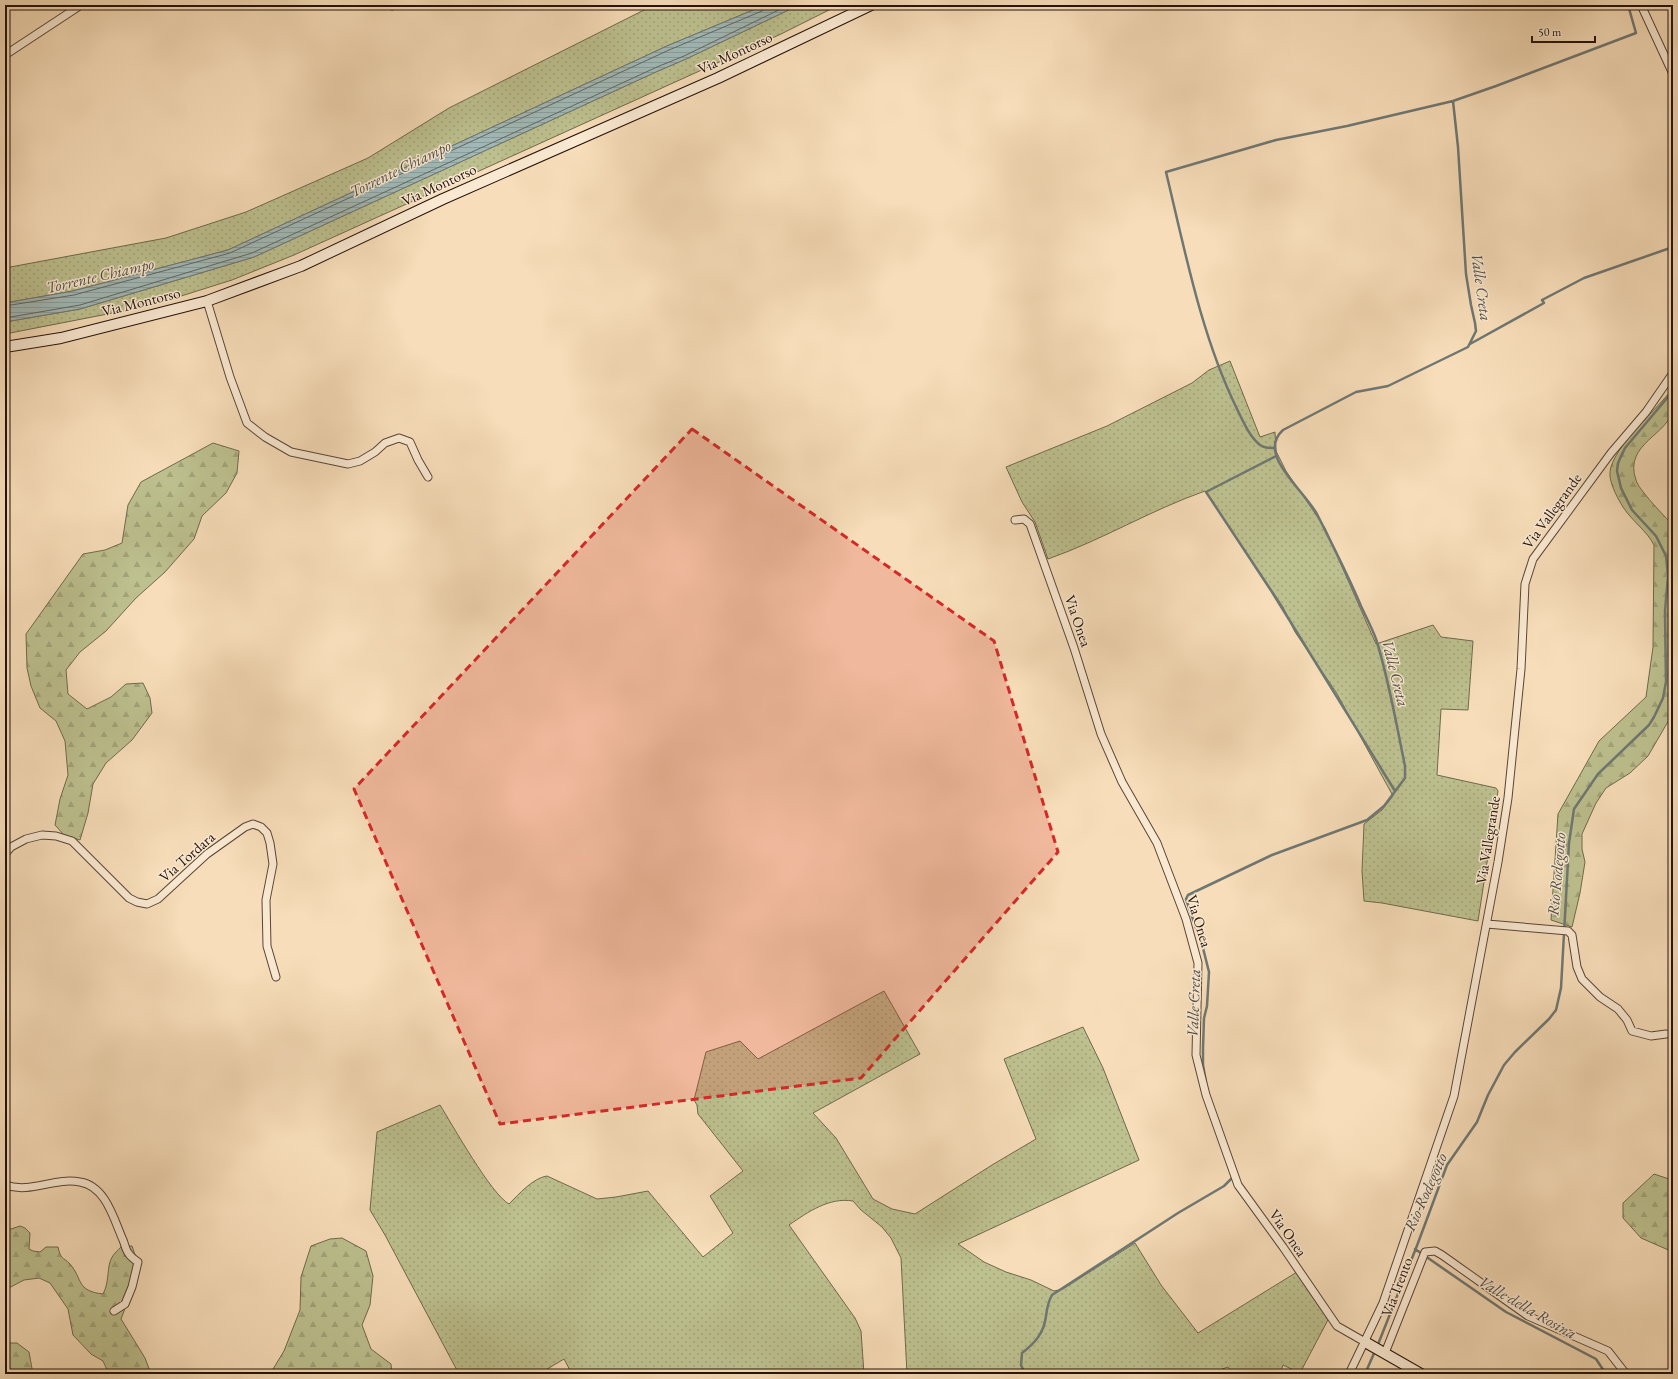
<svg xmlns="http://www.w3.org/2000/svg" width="1678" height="1379" font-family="'EB Garamond',serif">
  <defs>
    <pattern id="grass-dots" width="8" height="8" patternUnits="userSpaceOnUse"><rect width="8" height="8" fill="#bdc08f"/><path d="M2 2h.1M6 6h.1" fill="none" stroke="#a2a47a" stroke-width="1.8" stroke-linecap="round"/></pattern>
    <pattern id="forest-firs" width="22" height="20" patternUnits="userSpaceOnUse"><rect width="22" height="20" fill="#bdc08f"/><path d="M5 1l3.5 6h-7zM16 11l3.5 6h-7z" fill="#a2a47a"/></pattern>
    <pattern id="water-rules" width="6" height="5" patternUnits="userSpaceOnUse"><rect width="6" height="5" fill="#a1bab9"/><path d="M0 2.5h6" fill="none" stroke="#8a9f9e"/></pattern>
  </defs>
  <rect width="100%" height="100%" fill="#f7ddb9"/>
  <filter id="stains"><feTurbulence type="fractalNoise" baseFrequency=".005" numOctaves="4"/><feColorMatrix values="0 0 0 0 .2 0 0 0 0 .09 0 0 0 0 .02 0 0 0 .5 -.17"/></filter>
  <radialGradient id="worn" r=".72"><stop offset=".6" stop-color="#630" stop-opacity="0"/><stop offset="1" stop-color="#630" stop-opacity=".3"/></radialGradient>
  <path fill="url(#grass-dots)" stroke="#70694c" d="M654,5h111l-98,41 -439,204 -155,41 -68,12v-35l161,-30 80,-26 122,-54 81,-50z
    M799,5h40l-58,29 -487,221 -62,25 -70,22 -39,9 -118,23v-12l75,-13 174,-52 404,-186 28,-12z
    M1230,361l30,76 15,-5 1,19 10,20 39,57 51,116 57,-19 8,12 32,4 -5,69 -27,-1 -4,66 59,13 2,3 -20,130 -96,-18 -18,-2 -2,-30 2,-47 18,-14 11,-14 -57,-104 -41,-60 -12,-25 -78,-116c-54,19 -103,49 -157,68l-13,-37 -13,-20 -16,-35 101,-41 85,-43 17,-13z
    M884,991l36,63 -107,59 23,25 37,61 19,10 23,5 77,-49 44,-26 -32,-80 79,-32 20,41 36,92 -181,84 26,18 22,10 25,8 23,11 9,-2 72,-46 26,42 37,48 99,-61 33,44 -30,57 -17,-8 -3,9h-47l-5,-7 -20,7h-78l-2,-3 -10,3h-211l-6,-116 -10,-20 -9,-11 -21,-17 -8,-9c-24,-4 -45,11 -64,24l66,93 6,13 3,43h-292l-8,-15 -25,15h-80l-74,-139 -15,-25 7,-78 63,-27c13,21 51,89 69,99 10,-10 24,-26 38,-28l50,23 19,-2 32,-6 55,66 30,-24 -23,-37 33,-25 -45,-57 -1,-9 -3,-5 12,-48 34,-11 18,18z"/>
  <path fill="url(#forest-firs)" stroke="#70694c" d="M1669,393c2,5 5,9 4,15 -3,27 -50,35 -37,72 2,9 29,37 37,45v188l-25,43 -18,17 -24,15 -10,15 -14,31v15l3,13 -5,31 -8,34 -21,-7 7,-106 41,-73 47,-44 7,-50 1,-102c-7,-14 -22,-24 -31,-38 -5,-8 -12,-21 -13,-31 -3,-23 44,-64 59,-83z
    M213,443l26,8 -2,22 -11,20 -24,23 -8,23 -29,33 -29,26 -30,33 -26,21 -14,18 2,24 19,15 24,-12 15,-13 17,-1 7,15 2,15 -20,27 -26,23 -13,21 -5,29 -8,27 -16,-5 -9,-10 5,-26 8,-24 -3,-34 -9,-20 -16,-13 -9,-22 -4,-18 -1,-34 57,-80 22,-4 17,-7 6,-38 13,-23z
    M1654,1174l15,5 4,-1v74l-32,-14 -18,-20v-15z
    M20,1226l5,2 5,5 -1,16 4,2 7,1 6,-5h12c3,13 4,9 12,17 13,15 6,27 33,30 6,-11 4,-22 7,-32 2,-7 7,-11 12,-16h10l8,23 -19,50 24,39 6,16h-42l-6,-13 -12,-7 -18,-19 -5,-26 -18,-26 -11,-5 -15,2 -19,10v-59z
    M342,1238l24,13 7,25 -3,29 -8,20 9,24 20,15 1,10h-122l14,-23 16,-41 1,-33 10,-31 19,-7z
    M5,1343h12l12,9 4,22h-28z"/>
  <path fill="url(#water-rules)" stroke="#6f7773" d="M765,5h34l-113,54 -28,12 -404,186 -174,52 -75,13v-19l68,-12 155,-41 439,-204z"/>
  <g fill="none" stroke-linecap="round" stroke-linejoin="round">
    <path stroke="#626662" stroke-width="1" d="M5,306l69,-11 156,-42 439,-203 93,-39 3,-6
      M5,318l75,-13 172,-52 405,-186 27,-11 105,-51"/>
    <path stroke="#6f7773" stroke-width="2.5" d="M1470,344l74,-41 -2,-3 42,-22 89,-31
      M1274,448c-6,0 -10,0 -14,-3 -11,-9 -17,-24 -23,-36 -36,-74 -52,-158 -71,-237l110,-32 71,-14 106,-25 43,-15 140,-53 -8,-28
      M1276,456l-70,36 66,100 123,199
      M1206,1082l-3,-17v-17l1,-30 3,-12 2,-34 -6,-24 -17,-49 2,-4 84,-40 95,-35 17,-14 21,-28v-12c-9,-43 -16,-86 -29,-127 -4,-11 -10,-22 -15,-33 -13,-31 -28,-60 -43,-90 -11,-24 -63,-61 -35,-86l73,-38 32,-6 80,-39 8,-16 -1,-8 -4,-18 -5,-31 -8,-127 -5,-46
      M1415,1249l91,63 90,47 10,15
      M1377,1347l41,-104 29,-78 30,-43 11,-27 16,-30 11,-13 34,-33 7,-9 5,-22 8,-145 5,-34 24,-35 51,-49 5,-8 9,-19 3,-16 -1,-71 3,-35 -2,-20 -10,-20 -24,-26 -11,-22 -4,-17 1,-8 7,-15 48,-57
      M1025,1374l-4,-9 1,-12c13,-10 22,-20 24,-37 1,-8 2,-14 6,-21l126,-82 46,-27 10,-10
      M1365,1374l10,-23"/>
    <defs>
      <path id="street" d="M392,5v1
        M1641,5l32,69
        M5,55l76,-50
        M207,301l23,76 17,46 18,14 26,15 57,12 12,-3 15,-9 10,-9 14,-5 11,4 8,18 10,17
        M1015,520l9,-1 6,5 44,124 27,86 21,48 35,61 29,76 12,44 -2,92 10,40 32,90 45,62 54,79 28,16
        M5,854l6,-7 15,-8 16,-4 14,1 16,5 57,57 8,4 10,2 11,-5 49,-45 38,-27 8,-3 8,3 6,6 3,10 3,21 -7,36 1,46 9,31
        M1487,924l81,7 4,4 5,32 5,12 18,18 18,12 9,11 5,11 19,5 15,-2
        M5,1185c26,9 49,-8 75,-3 26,4 34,38 43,58 2,5 3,11 6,14 2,3 6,6 9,8l-6,25 -7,17 -11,7
        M1385,1353l40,-101 10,-1 7,4 86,61 80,35 18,23
        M1349,1374l34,-71 71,-207 44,-234 10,-64 13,-129 4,-85 8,-25 78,-106 35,-41 27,-39"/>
      <path id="secondary" d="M5,347l56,-9 146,-37 94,-35 142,-67 275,-121 153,-73
        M1365,1342l56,32"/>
    </defs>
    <use href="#street" stroke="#594536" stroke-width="9"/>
    <use href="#secondary" stroke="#24120a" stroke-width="12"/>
    <use href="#street" stroke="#fae9d2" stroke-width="7"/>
    <use href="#secondary" stroke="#fae9d2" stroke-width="10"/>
  </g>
  <path fill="#d62828" fill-opacity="0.2" stroke="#d62828" stroke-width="3" stroke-dasharray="8 5" stroke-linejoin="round" d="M692,429l302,212 64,211 -197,226 -361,46 -146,-335z"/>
  <g text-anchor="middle" stroke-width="3" stroke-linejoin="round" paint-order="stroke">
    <g font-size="15" fill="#24120a" stroke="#fae9d2">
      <text transform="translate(735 53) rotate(-25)" y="5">Via Montorso</text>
      <text transform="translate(439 185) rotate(-25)" y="5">Via Montorso</text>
      <text transform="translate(141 302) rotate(-14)" y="5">Via Montorso</text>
      <text transform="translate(1552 511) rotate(-54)" y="5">Via Vallegrande</text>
      <text transform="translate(1078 621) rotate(71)" y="5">Via Onea</text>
      <text transform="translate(1488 840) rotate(-81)" y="5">Via Vallegrande</text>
      <text transform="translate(187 857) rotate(-41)" y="5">Via Tordara</text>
      <text transform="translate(1199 921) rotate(73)" y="5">Via Onea</text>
      <text transform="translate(1288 1233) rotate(55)" y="5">Via Onea</text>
      <text transform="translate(1397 1287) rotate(-69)" y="5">Via Trento</text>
    </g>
    <g font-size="16" font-style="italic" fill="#504d47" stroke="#fae9d2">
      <text transform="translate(400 168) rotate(-26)" y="6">Torrente Chiampo</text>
      <text transform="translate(100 275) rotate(-13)" y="6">Torrente Chiampo</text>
      <text transform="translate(1482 287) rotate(82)" y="6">Valle Creta</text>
      <text transform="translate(1396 673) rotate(76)" y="6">Valle Creta</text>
      <text transform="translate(1556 874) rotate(-85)" y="6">Rio Rodegotto</text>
      <text transform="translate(1193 1003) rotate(-88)" y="6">Valle Creta</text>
      <text transform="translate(1425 1192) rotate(-66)" y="6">Rio Rodegotto</text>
      <text transform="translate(1528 1307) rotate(30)" y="6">Valle della Rosina</text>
    </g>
  </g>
  <rect width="1678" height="1379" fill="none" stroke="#f7ddb9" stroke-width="20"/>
  <rect x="6" y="6" width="1666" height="1367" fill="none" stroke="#24120a" stroke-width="2"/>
  <rect x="10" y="10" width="1658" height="1359" fill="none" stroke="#24120a"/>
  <path d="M1532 36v6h63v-6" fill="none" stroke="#24120a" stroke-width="2"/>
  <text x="1538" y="36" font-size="12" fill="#24120a" stroke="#fae9d2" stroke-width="3" paint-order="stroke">50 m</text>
  <rect width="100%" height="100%" filter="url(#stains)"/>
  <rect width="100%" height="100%" fill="url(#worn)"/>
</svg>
